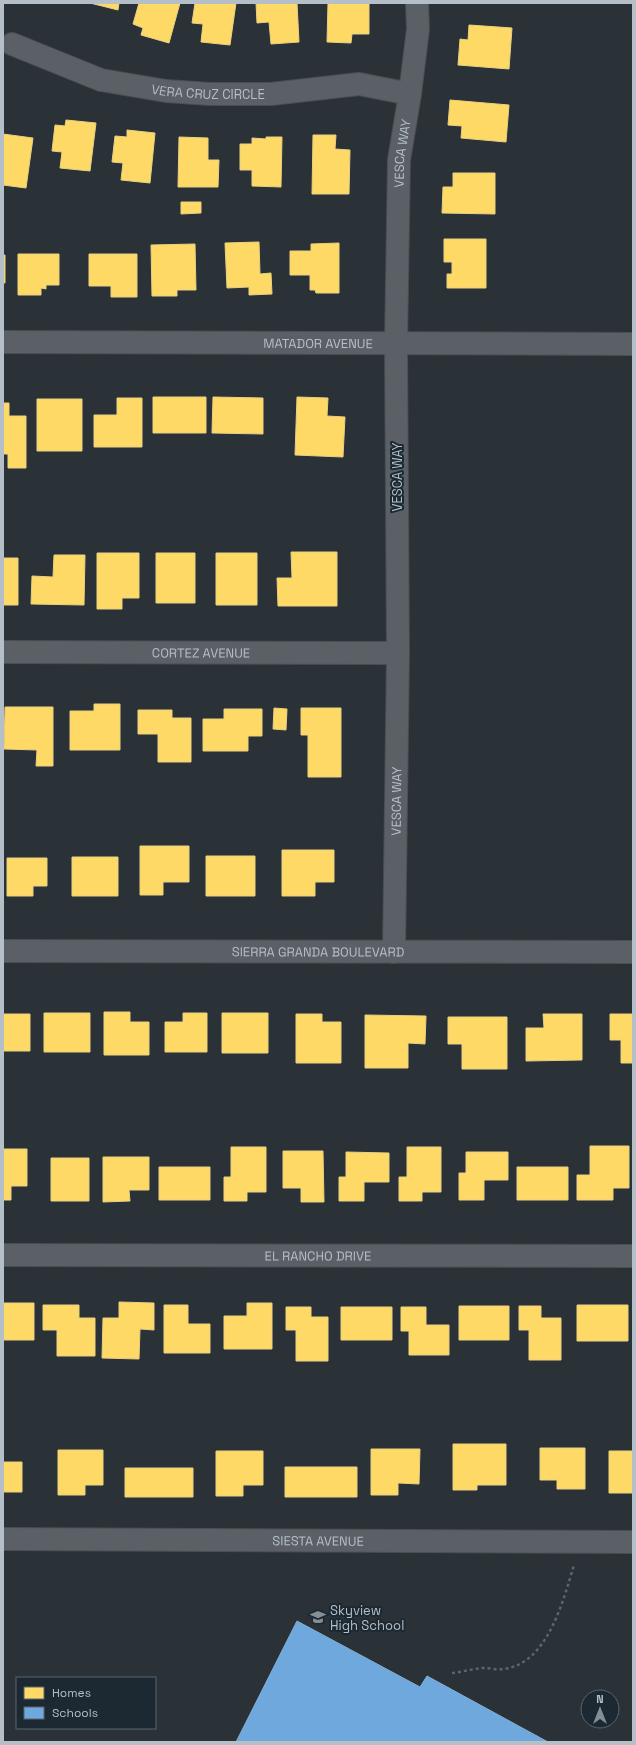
<svg xmlns="http://www.w3.org/2000/svg" width="636" height="1745" font-family="'Space Grotesk',sans-serif">
  <rect width="100%" height="100%" fill="#2a3237"/>
  <path fill="#ffd966" stroke="#e8d183" d="M90,3h29l-1,7z
    M139,3h41l-11,40 -28,-8 2,-7 -10,-4z
    M195,3h41l-6,42 -29,-3 2,-18 -11,-1z
    M256,3h41l2,39 -28,2 -2,-22 -12,1z
    M328,3h41v31h-17l-1,9 -24,-1z
    M469,25l43,3 -3,41 -51,-4 2,-26 8,1z
    M450,100l59,5 -3,37 -45,-4 1,-12 -14,-1z
    M66,120l30,3 -6,48 -30,-3 2,-16 -10,-1 3,-26 10,1z
    M127,130l28,3 -5,50 -29,-3 2,-17 -11,-1 3,-26 12,1z
    M3,134l30,4 -7,50 -23,-3z
    M313,135h23l-1,14 15,1 -1,44h-37z
    M179,137l29,1v22h11l-1,27h-40z
    M266,137h16l-1,50 -29,-1v-16h-12v-26h12v-6l14,1z
    M453,173h42v41l-53,-1 1,-26h10z
    M181,202h20v11l-20,1z
    M444,239h42v49h-39v-14h5v-12h-8z
    M259,242l1,32 11,-1 1,21 -23,1v-8l-22,1 -2,-45z
    M339,243v50h-23l-1,-3h-5v-15h-20v-24h21v-7z
    M195,244l1,46h-19v6h-25l-1,-51z
    M18,254h41v31h-13v4l-5,-1v7h-23z
    M89,254h48v43h-26v-11h-22z
    M3,255h2v28h-2z
    M153,397h53v36h-53z
    M213,397l50,1v36l-51,-1z
    M297,397l31,1 -1,18 18,1 -2,40 -48,-2z
    M117,398h25v49h-48v-32h23z
    M37,399h45v52h-45z
    M3,403h6v13h17v52h-18v-14h-5z
    M291,552h46v54h-59l-1,-28h15z
    M97,553h42v45h-17v11h-25z
    M156,553h39v50h-39z
    M216,553h41v52h-41z
    M54,555h31l-1,50 -53,-1 1,-28 21,1z
    M3,558h15v47h-15z
    M94,704h26v46h-50v-39h24z
    M5,707h48v59h-17l1,-16 -33,-1z
    M274,708l13,1 -1,21 -13,-1z
    M301,708h40v69h-33v-42h-7z
    M224,709h38v27h-14v15h-45v-32h21z
    M138,710h34v8h19v44h-33v-28h-20z
    M140,846h49v36h-26v13h-23z
    M282,850h52v32h-19v14h-33z
    M206,856h49v40h-49z
    M72,857h46v39h-46z
    M7,858h40v28h-14v10h-26z
    M104,1012h26v10h19v33h-45z
    M44,1013h46v39h-46z
    M183,1013h24v39h-42v-30h18z
    M222,1013h46v40h-46z
    M3,1014h27v37h-27z
    M296,1014h26v8h19v41h-45z
    M543,1014h39v46l-56,1v-33h18z
    M610,1014h23v49h-12v-23h-11z
    M365,1015l61,1 -1,28 -17,-1v25h-43z
    M448,1017h59v52h-45v-25h-14z
    M590,1146h39v42h-16v12h-36v-25h13z
    M231,1147h35v45h-19v9h-23v-24h7z
    M407,1147h34v45h-19v9h-23v-24h8z
    M3,1149h24v37h-16v14h-8z
    M283,1151h40l1,51h-23v-14h-18z
    M346,1152l43,1v29h-25v19h-25v-24h7z
    M466,1152h42v28h-24v20h-25v-27h7z
    M103,1157h46v33h-20l1,11 -27,1z
    M51,1158h38v43h-38z
    M159,1167h51v33h-51z
    M517,1167h51v33h-51z
    M119,1302l35,1v27l-14,-1 -1,30 -37,-1 1,-40h16z
    M3,1303h31v37h-31z
    M247,1303h25v46h-48v-33h23z
    M43,1305h36v13h16v38h-38v-26h-14z
    M164,1305h24v19h22v29h-46z
    M577,1305h51v36h-51z
    M459,1306h50v34h-50z
    M519,1306h22v12h20v42h-32v-30h-10z
    M286,1307h25v10h17v44h-32v-31h-10z
    M341,1307h51v33h-51z
    M401,1307h25v18h23v30h-40v-24h-8z
    M453,1444h53v41h-29v5h-24z
    M540,1448h45v41h-28v-9h-17z
    M371,1449h49l-1,35 -21,-1v12h-27z
    M58,1450h45v35h-18v10h-27z
    M216,1451h47v34h-20v11h-27z
    M609,1451h24v42h-24z
    M3,1462h19v30h-19z
    M285,1467h72v30h-72z
    M125,1468h68v29h-68z"/>
  <path fill="#6fa8dc" stroke="#84afd6" d="M297,1621l123,66 7,-11 121,66h-312z"/>
  <g fill="none" stroke-linecap="round" stroke-linejoin="round">
    <defs>
      <g id="street">
        <path id="s1" d="M12,44l89,36 65,11 44,3h61l88,-10 51,10"/>
        <path id="s2" d="M3,342l630,2"/>
        <path id="s3" d="M3,652l395,1"/>
        <path id="s4" d="M3,951l630,1"/>
        <path id="s5" d="M394,952l4,-299 -2,-308 3,-185 11,-66 8,-65 -1,-26"/>
        <path id="s6" d="M3,1255l630,1"/>
        <path id="s7" d="M3,1539l630,3"/>
      </g>
    </defs>
    <use href="#street" stroke="#484e52" stroke-width="24"/>
    <path stroke="#5e6469" stroke-width="2.5" stroke-dasharray="3 3" stroke-linecap="butt" d="M452,1673c10,-1 20,-4 30,-5 7,0 15,2 22,1 44,-6 59,-68 70,-104"/>
    <use href="#street" stroke="#5a6065" stroke-width="22"/>
  </g>
  <defs>
    <symbol id="school-bare" viewBox="-9 -9 18 18"><path d="M0-5L7-2L0 1L-7-2ZM-4 1L0 2.5L4 1V4Q0 6-4 4Z" fill="#848e95" stroke="#1d2932" stroke-width="2.5" paint-order="stroke"/></symbol>
  </defs>
  <g fill-rule="evenodd">
    <use href="#school-bare" x="307" y="1606" width="22" height="22"/>
  </g>
  <g text-anchor="middle" stroke-width="4" stroke-linejoin="round" paint-order="stroke">
    <g font-size="13" fill="#b4bfc8" stroke="#1d2932">
      <text dy="5" stroke="none"><textPath href="#s1" startOffset="204">VERA CRUZ CIRCLE</textPath></text>
      <text dy="5" stroke="none"><textPath href="#s5" startOffset="799">VESCA WAY</textPath></text>
      <text dy="5" stroke="none"><textPath href="#s2" startOffset="315">MATADOR AVENUE</textPath></text>
      <text transform="translate(397 477) rotate(-90)" y="5">VESCA WAY</text>
      <text dy="5" stroke="none"><textPath href="#s3" startOffset="198">CORTEZ AVENUE</textPath></text>
      <text dy="5" stroke="none"><textPath href="#s5" startOffset="151">VESCA WAY</textPath></text>
      <text dy="5" stroke="none"><textPath href="#s4" startOffset="315">SIERRA GRANDA BOULEVARD</textPath></text>
      <text dy="5" stroke="none"><textPath href="#s6" startOffset="315">EL RANCHO DRIVE</textPath></text>
      <text dy="5" stroke="none"><textPath href="#s7" startOffset="315">SIESTA AVENUE</textPath></text>
    </g>
    <g font-size="13" fill="#b4bfc8" stroke="#1d2932" text-anchor="start">
      <text x="330" y="1615">Skyview<tspan x="330" dy="15">High School</tspan></text>
    </g>
  </g>
  <rect width="636" height="1745" fill="none" stroke="#b4bfc8" stroke-width="8"/>
  <rect x="16" y="1677" width="140" height="52" fill="#1d2932" stroke="#59656e"/>
  <rect x="24" y="1687" width="20" height="12" fill="#ffd966" stroke="#59656e"/>
  <text x="52" y="1697" font-size="12" fill="#b4bfc8">Homes</text>
  <rect x="24" y="1707" width="20" height="12" fill="#6fa8dc" stroke="#59656e"/>
  <text x="52" y="1717" font-size="12" fill="#b4bfc8">Schools</text>
  <g transform="translate(600 1709)"><circle r="19" fill="#1d2932" stroke="#59656e"/>
  <path d="M0-3L7 15L0 10L-7 15Z" fill="#848e95"/>
  <text y="-6" font-size="11" font-weight="bold" text-anchor="middle" fill="#b4bfc8">N</text>
  </g>
</svg>
